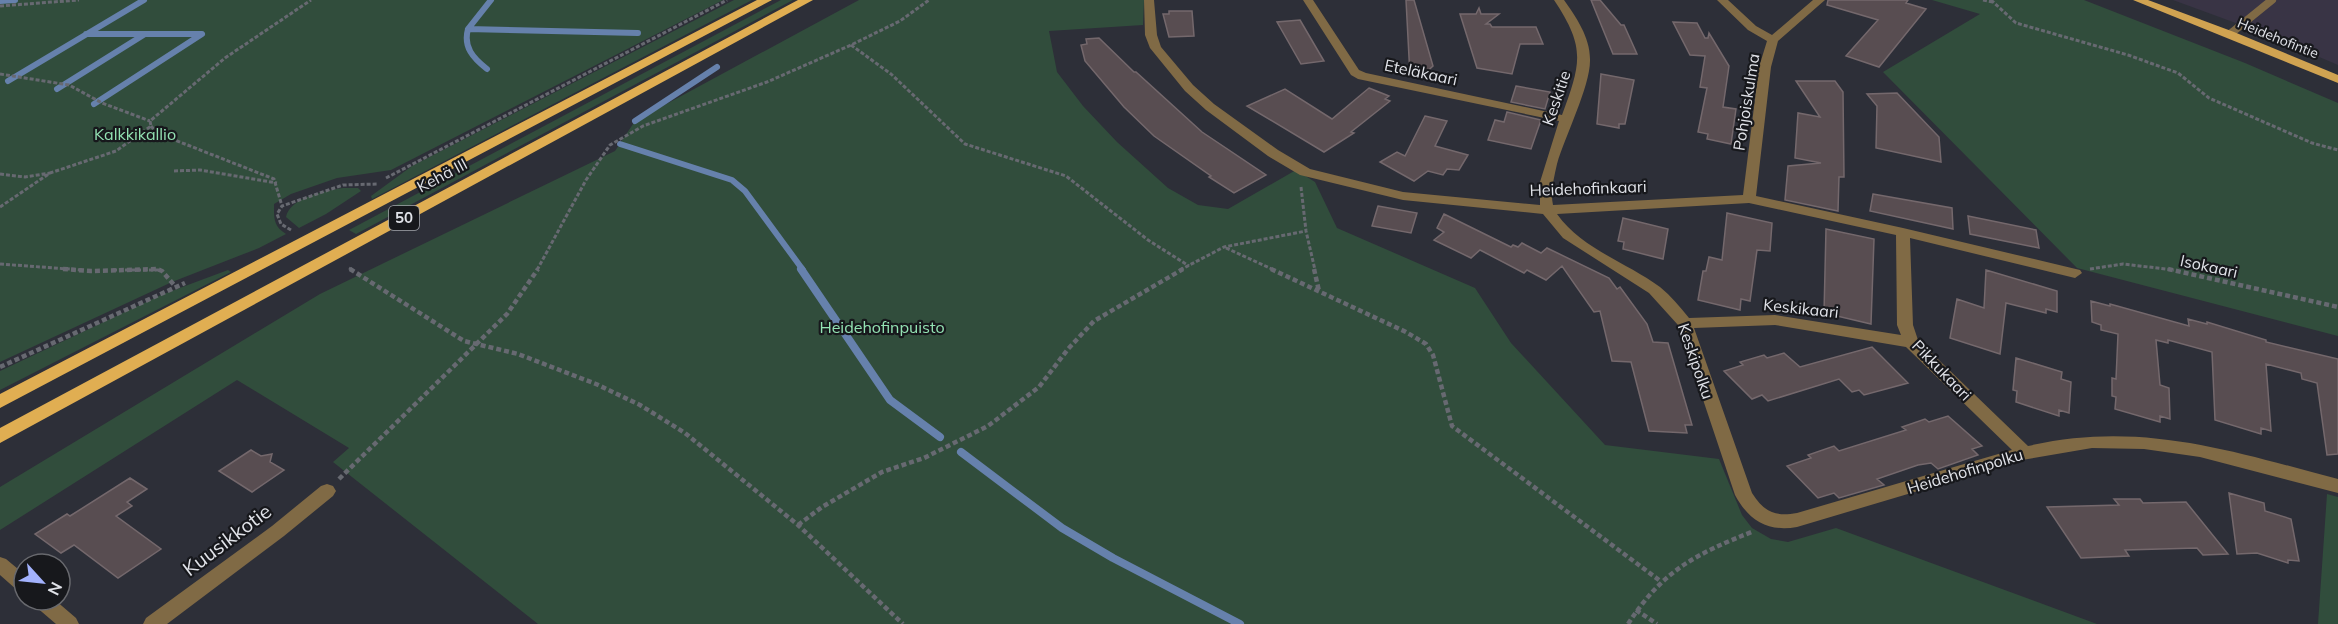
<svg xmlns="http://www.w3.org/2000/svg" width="2338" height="624" font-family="Mulish,sans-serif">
  <rect width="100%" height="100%" fill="#2d2f38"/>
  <path fill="#393445" d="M2173,0h165v65l-75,-32z"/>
  <path fill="#314d3c" d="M0,0h723l-332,170 -54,8 -46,16 -17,10c0,14 -1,22 12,30l-27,14 -87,34 -172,80z
    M734,0h18l-380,199 -1,-3 41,-30z
    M781,0h12l-437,234 -7,-4z
    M859,0h285l-1,25 -94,6 8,41 26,34 34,36 51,46 30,17 30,4 68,-39 19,12 22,46 138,60 36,55 94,102 114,14 23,56 10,13 19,11 17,3 48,-14 261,96h-1559l-205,-162 16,-14 -112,-68 -237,150v-43l320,-193 295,-143 20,-30z
    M1932,0h152l161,63 93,40v233l-261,-68 -194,-196 97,-58z
    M343,188h15l3,3 -35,23 -27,14 -13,-11c4,-20 40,-26 57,-29z
    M228,270l3,2 -231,118v-19l161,-76z
    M2327,494l11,3v127h-20z"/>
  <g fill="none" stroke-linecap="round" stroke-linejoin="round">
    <path stroke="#6681ac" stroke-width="6" d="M491,0l-23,29 170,4
      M0,1l15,-1
      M468,29c-5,18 5,29 19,40
      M8,81l136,-81
      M57,89l88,-55h-59
      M94,104l108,-70h-57
      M635,121l82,-54
      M620,144l112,36 13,11 58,79"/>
    <path stroke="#6681ac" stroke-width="8" d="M801,269l89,131 50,37
      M961,452l101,76 51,30 127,66"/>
  </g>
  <path fill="#584d51" stroke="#74686c" stroke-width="1.5" d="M1406,0h8l19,66 -11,10h-12z
    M1591,0h9l21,25h3l13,29h-24z
    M1828,0h80l-2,3 20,6 -47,58 -33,-11 32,-36 -51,-15z
    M1479,8l2,6h18l-13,10h4l2,3h44l7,17h-23l-8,30 -35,-6 -17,-54h16z
    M1169,11h23l2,25 -25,1 -6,-23h6z
    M1300,20l24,41 -23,3 -24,-42z
    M1673,22l24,1 8,15h3l1,-5 20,33 -6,41 13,2 -5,35 -24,-5 1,-5 -10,-2 9,-44 -7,-1 5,-31 -15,-1z
    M1099,38l35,34h2l66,60 64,43 -32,18 -25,-16 2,-1 -57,-40 -30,-29 -39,-46 -4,-16 6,-1 -1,-5z
    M1601,74l33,6 -9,44h-6v4l-22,-4z
    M1796,81h39l8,11 1,85h-5l-1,34 -53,-11 3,-34 33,-3 -26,-5 3,-45 22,4z
    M1516,86l34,6 -5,17 -34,-7z
    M1369,88l20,8 -4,3 5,2 -39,31 3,1 -30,19 -77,-46 38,-17 47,30z
    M1897,93l42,44 2,25 -65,-14 1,-42 -10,-12z
    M1507,112l34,8 -10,29 -43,-9 7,-20 9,2z
    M1425,116l22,5 -12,25 33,9 -9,15 -12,-1 -4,6 -15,-4 -14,10 -34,-19 17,-10 8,4z
    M1873,194l79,14 1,21 -83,-18z
    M1378,206l39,7 -6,20 -39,-7z
    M1727,213l45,10 -2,28 -13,-1 -7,51 -9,-2 -1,11 -42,-10 5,-29h3l3,-14 13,3z
    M1444,214l67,33 2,-2 5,2 4,-4 19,10 6,-5 62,30 8,11 3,-2 27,37 6,18 15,1 24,82h-7l2,8 -38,-2 -18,-69 -19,-1 -12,-50 -6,1 -32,-46 -16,14 -19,-10 -3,3 -44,-23 -9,8 -37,-18 10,-8 -7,-4z
    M1968,216l68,14 3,18 -69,-14z
    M1623,218l45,11 -5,30 -40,-10 1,-7 -6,-1z
    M1826,229l48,10 -3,85 -47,-11z
    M1986,270l71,21v21l-11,-3v4l-40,-10 -6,51 -50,-16 7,-39 27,9z
    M2091,301l19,5v-2l79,22 -1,-7 19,5v-2l59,18v2l72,17v95l-11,1 -10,-72 -15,-4 -1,-6 -35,-9 5,67 -10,-3v6l-46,-14 -3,-68 -44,-12v3l-12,-3 4,45 9,3 1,31 -10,-3v6l-45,-13 1,-12 -4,-1v-18l4,1 2,-45 -17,-4v-5l-9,-3z
    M1872,347l36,36 -44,12 -5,-5 -7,2 -13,-13 -71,22 -6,-6 -10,4 -28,-28 19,-6 -3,-3 24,-7 3,3 17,-5 16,14z
    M2016,358l46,14 -1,7 10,3 -2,31 -10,-3v6l-43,-14 1,-11 -4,-1z
    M1948,416l34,30 -10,3 6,6 -40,14 -7,-6 -13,2 -41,14 7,6 -45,13 -5,-5 -16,5 -31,-32 24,-8 -3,-3 26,-9 5,5 67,-21 -4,-3 23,-8 4,3z
    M251,450l10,6 11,-2 -2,8 14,8 -32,22 -33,-21z
    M130,478l17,11 -20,13 5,4 -16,10 45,33 -43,29 -44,-33 -13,8 -26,-19 32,-20 3,2z
    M2229,493l35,10 1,8 26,8 8,42 -11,-1v3l-31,-10 -20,1z
    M2114,499h26l3,4 43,-1 42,52 -25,1 -6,-7 -72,2 4,6 -48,2 -34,-51 72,-2z"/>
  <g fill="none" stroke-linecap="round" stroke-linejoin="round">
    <path stroke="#676971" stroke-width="3" stroke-dasharray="4 2" stroke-linecap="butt" d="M1983,0l10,2
      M1991,0l25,23 112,32 50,18 31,25 103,45 26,7
      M0,6l79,-6
      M851,45l40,29 74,70 101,32 82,64 41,26
      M0,74l69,11 33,18 48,18
      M151,126l6,7 117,46 8,27
      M174,171l26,-1 77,13
      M0,174l25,3 25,-4
      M386,178l341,-178
      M1301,187l5,44 9,39
      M0,207l50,-34 66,-22 35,-25 -1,-5 75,-63 86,-58
      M291,230l-10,-6 -4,-10 5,-8 61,-21 34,-1
      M1226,248l48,22
      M0,264l82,6
      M349,268l4,2
      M2090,269l33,-5 51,6
      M113,270h47
      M537,270l49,-90 24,-35 33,-19 124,-44 84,-37 49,-24 29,-21
      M1180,270l44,-23 82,-16"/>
    <path stroke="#676971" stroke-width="4.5" stroke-dasharray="5 3" stroke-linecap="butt" d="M63,269l28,2 66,-2 5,2 13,15
      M350,269l114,72 54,13 78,30 44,21 45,28 113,92 105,99
      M1271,269l135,63 20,12 7,11 19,71 207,154
      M1314,269l5,22
      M2168,269l170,38
      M0,367l185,-84
      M339,479l168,-165 31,-45
      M798,525l24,-18 60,-35 42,-14 64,-32 51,-39 29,-38 26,-28 89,-52
      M1636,610l21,14
      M1628,624c35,-54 68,-70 126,-93"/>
    <path stroke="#806a45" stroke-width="8" d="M2230,34l42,-34"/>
    <path fill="#806a45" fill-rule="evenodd" d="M1144,0h10l3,35 4,12 32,38 21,19 64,46 32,19 93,23 137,13v-23l19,-61 -201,-42 -7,-4 -48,-75h10l46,70 7,3 196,42c19,-52 24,-67 -8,-115h10c12,17 26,37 26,59 1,26 -25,77 -33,105 -3,14 -7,28 -4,41l190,-10 16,-128 8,-26 -19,-11 -31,-30h11l28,26 16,9 41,-35h12l-47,41 -7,26 -15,129 147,32 177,42 2,3 -7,5 -165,-40 3,87 5,15 110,106c112,-26 203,5 310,33v14l-138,-36 -56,-8 -52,-1 -70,12 -225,67c-29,5 -48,-6 -62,-32l-57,-170 -29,-32 -86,-55 -20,-24 -140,-14 -103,-25 -32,-19 -62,-46 -21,-19 -35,-43 -5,-13zM1749,203l147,32 1,90 4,10 -126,-20 -86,3c-9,-11 -18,-22 -29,-31 -34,-25 -78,-38 -103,-73zM1775,325l131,22 106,103 -215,63c-22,4 -33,-1 -45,-20l-58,-165z
      M327,484l6,2 3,5 -3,5 -49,40 -117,88h-24l3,-6 126,-92 49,-40z
      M0,557l6,2 18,15v19l-7,-3 -17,-15z
      M33,600h22l21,18 3,6h-23l-21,-18z"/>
    <path fill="#d0a351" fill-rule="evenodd" d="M2133,0h15l86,32 104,43v8z"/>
    <path fill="#e0ae52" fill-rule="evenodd" d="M757,0h15l-772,408v-14z
      M798,0h15l-813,443v-15z"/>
  </g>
  <g text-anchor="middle" stroke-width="4.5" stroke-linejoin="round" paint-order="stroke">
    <g font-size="14" fill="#e1e3e9" stroke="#17181c">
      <text transform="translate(2278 38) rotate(22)" y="5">Heidehofintie</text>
    </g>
    <rect fill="#17181c" stroke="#a4a6ac" stroke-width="1.5" x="389" y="206" width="30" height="24" rx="4.5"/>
    <g font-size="15" font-weight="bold" fill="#e1e3e9">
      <text x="404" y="223">50</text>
    </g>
    <g font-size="16" fill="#e1e3e9" stroke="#17181c">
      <text transform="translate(1421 72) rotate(12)" y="6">Eteläkaari</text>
      <text transform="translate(1556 98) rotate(-71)" y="6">Keskitie</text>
      <text transform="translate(1746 102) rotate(-81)" y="6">Pohjoiskulma</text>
      <text transform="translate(442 175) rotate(-28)" y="6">Kehä III</text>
      <text transform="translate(1588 188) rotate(-2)" y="6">Heidehofinkaari</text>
      <text transform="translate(2209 266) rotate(12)" y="6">Isokaari</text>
      <text transform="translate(1801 308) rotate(6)" y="6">Keskikaari</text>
      <text transform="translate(1696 361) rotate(71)" y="6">Keskipolku</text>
      <text transform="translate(1942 370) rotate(46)" y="6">Pikkukaari</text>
      <text transform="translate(1965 471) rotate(-17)" y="6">Heidehofinpolku</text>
    </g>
    <g font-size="16" fill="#93e2b3" stroke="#17181c">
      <text x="135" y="140">Kalkkikallio</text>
      <text x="882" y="333">Heidehofinpuisto</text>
    </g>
    <g font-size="20" fill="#e1e3e9" stroke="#17181c">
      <text transform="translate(227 540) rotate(-37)" y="7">Kuusikkotie</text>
    </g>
  </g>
  <g transform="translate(42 582) rotate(117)"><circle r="28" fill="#17181c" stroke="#68696e" stroke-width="1.5"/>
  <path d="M0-4.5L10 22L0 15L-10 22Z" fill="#a3b2fd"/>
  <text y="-9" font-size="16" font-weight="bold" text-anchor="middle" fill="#e1e3e9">N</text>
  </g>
</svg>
